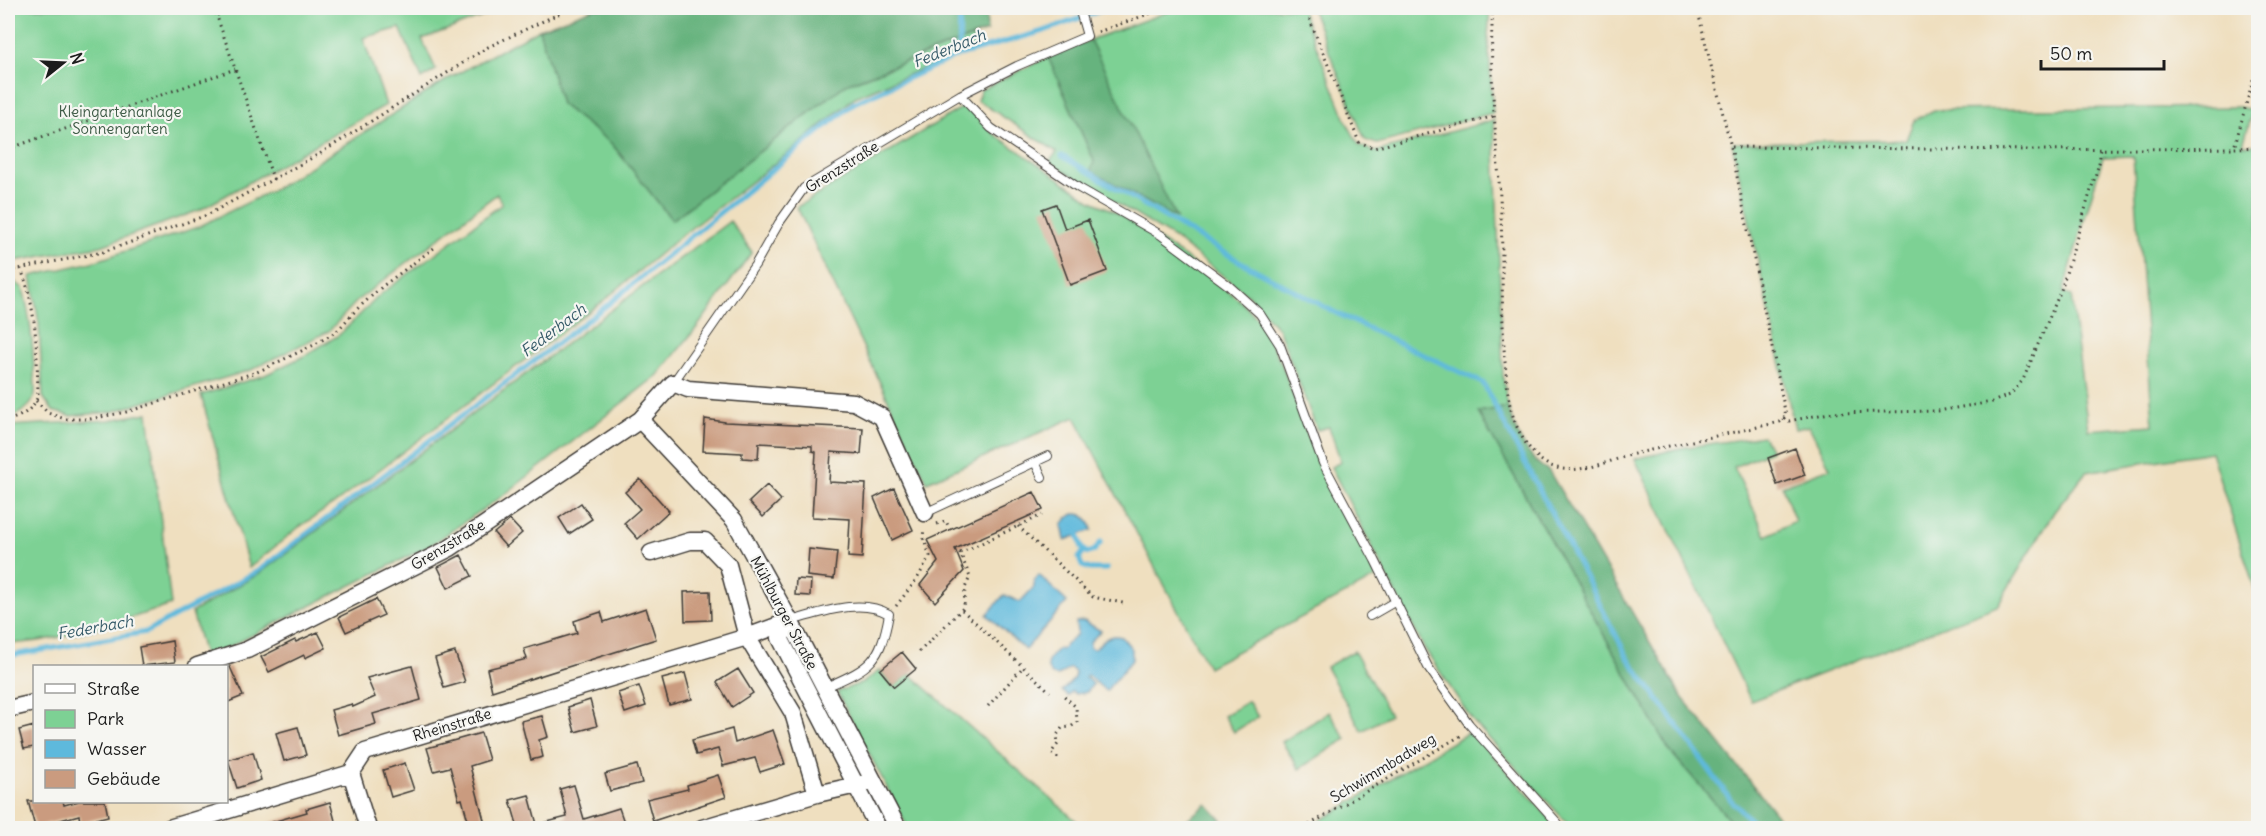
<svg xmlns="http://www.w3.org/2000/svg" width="2266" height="836" font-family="Delius,sans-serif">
  <rect width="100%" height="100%" fill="#f6f6f2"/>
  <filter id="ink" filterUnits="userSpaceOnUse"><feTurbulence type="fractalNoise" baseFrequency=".0167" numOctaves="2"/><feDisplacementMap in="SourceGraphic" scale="12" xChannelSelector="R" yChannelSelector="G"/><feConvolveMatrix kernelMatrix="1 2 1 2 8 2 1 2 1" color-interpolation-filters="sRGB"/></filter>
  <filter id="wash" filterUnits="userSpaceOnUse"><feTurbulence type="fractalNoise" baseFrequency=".008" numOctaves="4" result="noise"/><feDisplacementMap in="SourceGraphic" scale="24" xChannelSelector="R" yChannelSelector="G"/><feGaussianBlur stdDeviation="1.35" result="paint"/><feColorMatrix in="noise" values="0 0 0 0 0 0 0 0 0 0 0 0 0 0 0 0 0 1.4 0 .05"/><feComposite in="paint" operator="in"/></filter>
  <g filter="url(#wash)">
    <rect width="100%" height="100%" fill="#efdfbf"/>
    <path fill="#7dd194" stroke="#4c7658" stroke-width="1.5" fill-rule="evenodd" d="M8,8h498l-84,31 14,31 -14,9 -22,-51 -37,10 23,67 -186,105 -99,36 -93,16z
      M1178,8h123l47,117 11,20 16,7 119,-32 9,258 5,29 -30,5 191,338 68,78h-165l-3,-3 -97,-105 -49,-74 -92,-179 10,-5 -12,-35 -12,3 -38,-100 -31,-35 -74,-57 -125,-76 8,-10 -80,-52 4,-10 67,-33 46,104 81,57 -85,-178z
      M1311,8h179l-2,28 5,77 -116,31 -12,-4z
      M539,29l22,75 51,40 60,76 174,-136 127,-47 2,10 -120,50 -59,50 -115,89 -78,65 -269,203 -35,23 -50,41 -48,-173 64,-20 41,-20 33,-20 42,-41 121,-90 -5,-10 -138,105 -30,32 -78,39 -140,42 -41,4 -17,-5 -10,-14 -4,-73 -8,-48 65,-15 102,-34 77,-38 173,-110z
      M966,105l28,29 98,67 22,10 71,46 54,43 22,22 21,43 37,100 58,112 -169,90 -133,-250 -148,65 -130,-275z
      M2239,107l14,3 -10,35h15v454l-47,-147 -125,20 -32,40 -57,94 -246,95 -116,-242 46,-11 82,-12 8,15 -37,16 32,69 29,-15 -13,-35 48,-18 -21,-42 -14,3 -63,-286 174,-3 8,-20 20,-10zM2133,156l20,269 -65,5 -17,-135 -8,-3 40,-135z
      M730,221l22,31 -54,74 -40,49 -154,120 -75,51 -224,113 -13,-47 68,-39z
      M8,277l15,11c7,27 10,55 11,83 0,7 2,16 1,23 -2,12 -16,22 -27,22z
      M148,413l23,192c-53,17 -107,36 -163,39v-218l103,-6z
      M1354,651l36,64 -28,16 -36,-64z
      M880,670l14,17 16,-13 174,154h-176l-71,-136 27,-10z
      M1248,701l10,16 -24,15 -10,-16z
      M1329,712l17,27 -47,30 -17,-27z
      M1471,731l87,97h-234l-6,-6z"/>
    <path fill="#66b37e" stroke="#41684d" stroke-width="1.5" d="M595,8h391l1,23 -141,53 -174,136 -60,-76 -51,-40 -22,-75z
      M1090,40l86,178 -85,-47 3,-10 -46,-104z
      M1508,407c6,22 19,53 41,64l133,226 98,122 -8,9h-35l-68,-78 -191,-338z
      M1207,804l22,24h-53z"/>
    <path fill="#5eb9dc" stroke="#3d6a7c" stroke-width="1.5" d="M1074,514c11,-1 16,6 18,16l-27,10 -3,-15 5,-7z
      M1039,575l28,27 -42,48 -38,-35 17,-20 16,7 14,-15v-6z
      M1084,621l17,10 -11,11v6l5,1c8,-9 14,-16 27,-12l10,12v11l-26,31 -19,-16 -2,2 8,7 -6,8 -11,2 -4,-3 -4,5 -6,-5 12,-12 1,-7 -5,-4 -12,8 -6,-1c-10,-12 -2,-18 7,-27l2,2 16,-16 -1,-12z"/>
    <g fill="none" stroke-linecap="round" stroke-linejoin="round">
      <path stroke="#5eb9dc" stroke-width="5" d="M959,55l1,-47
        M1062,156l177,105 97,52 147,70 145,275 103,142 27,28
        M1078,535l4,13 5,5 7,-2 7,-9
        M1084,551l-5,7 3,8 8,3h17
        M8,656l138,-24 112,-61 348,-265 248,-203 105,-48 85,-24 64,-23"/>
    </g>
    <g id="blocks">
      <path fill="#ca9b7f" d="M1056,204l9,25 23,-9 19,51 -37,14 -28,-76z
        M705,419l20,3 138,6 -2,26 -30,-2 -2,30 37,2 -4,74 -14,-1 2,-38 -38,-2 4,-65 -4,-1v-5l-53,-3 -1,16 -16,-1v-5l-39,-2z
        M1795,448l10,27 -28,10 -9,-27z
        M640,479l29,32 -31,28 -14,-16 16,-14 -15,-17z
        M767,485l14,15 -18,17 -14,-15z
        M894,488l19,42 -21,10 -18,-42z
        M1034,492l9,18 -88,39 9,22 -29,31 -15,-17 18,-23 -11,-22z
        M581,503l11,16 -23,15 -10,-16z
        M510,520l12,13 -16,14 -12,-14z
        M809,549l28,3 -3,27 -27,-3z
        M461,555l11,21 -24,12 -10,-21z
        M796,579l15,1 -1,16 -15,-1z
        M710,591l1,29 -26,1 -1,-29z
        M376,599l8,16 -38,17 -7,-15z
        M646,608l10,31 -164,52 -5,-22 40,-10 -3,-10 53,-16 -3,-12 27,-9 3,10z
        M318,632l8,16 -21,10 -1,-3 -35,17 -8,-15 34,-17 1,2z
        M172,641l3,21 -33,4 -3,-19z
        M455,652l10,30 -21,6 -9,-30z
        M902,652l14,17 -22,18 -14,-17z
        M412,666l9,34 -48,14 3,10 -38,11 -7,-25 21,-6 1,3 22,-10 -8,-19z
        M230,667l13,29 -17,7v-35z
        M738,669l15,24 -21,14 -15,-25z
        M685,673l7,26 -23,6 -7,-26z
        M639,686l7,20 -21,7 -7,-20z
        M590,700l7,26 -22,6 -7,-25z
        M542,716l6,21 -9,3 4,17 -12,3 -10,-39z
        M34,726v21l-10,2 -5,-19z
        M298,727l8,28 -22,6 -8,-28z
        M732,729l3,14 38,-13 12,34 -25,8 -5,-14 -32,8 -5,-17 -22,6 -4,-15z
        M481,733l8,27 -19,6 16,62h-16l-8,-29 -3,1 -9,-33 -16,4 -7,-23z
        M253,752l8,28 -24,8 -9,-28z
        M405,763l9,27 -23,7 -8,-27z
        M637,765l5,18 -32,8 -5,-17z
        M718,775l8,22 -73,24 -6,-22 41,-10 -1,-4z
        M574,785l10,34 35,-11 7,20h-86l-1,-4 28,-7 -7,-28z
        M529,795l9,33h-20l-8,-28z
        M28,801h35l1,4 15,-4h26l3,15 -28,7 -1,-8 -44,12z
        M330,802l7,26h-75v-3l45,-13 -1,-3z"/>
    </g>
  </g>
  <g filter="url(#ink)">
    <use href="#blocks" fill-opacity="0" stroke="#3c3934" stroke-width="1.5"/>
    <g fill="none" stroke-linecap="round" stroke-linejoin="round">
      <defs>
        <path id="lane" d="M960,95l31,33 88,60 82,47 67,50 32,29 20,31 43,118 52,97 53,107 41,57 93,104
          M673,383l82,-118 24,-42 25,-35 156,-93 57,-29 70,-30 -8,-28
          M1035,462l7,15
          M925,513l123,-57
          M1370,616l26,-15
          M790,621c31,-8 70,-24 99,-7 -9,51 -21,54 -65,74"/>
        <path id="street" d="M640,420l94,100 56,101 108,207
          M651,553l39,-12h15l23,24 19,72 46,76 24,81
          M790,621l-10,17 98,190
          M197,666l50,-16 203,-102 190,-128 33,-37 15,6 166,13 28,15 43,96
          M8,709l26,-6
          M351,773l17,55
          M169,828l182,-55 14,-21 382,-115 43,-16
          M702,828l115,-34 49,-11"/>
      </defs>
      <use href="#lane" stroke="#3c3934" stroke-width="10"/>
      <use href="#street" stroke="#3c3934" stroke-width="19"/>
      <path stroke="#3c3934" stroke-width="3" stroke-dasharray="1.5 4.5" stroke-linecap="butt" d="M214,8l60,173
        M1305,8l54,134 15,6 121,-32
        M1493,8c-5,69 5,139 8,208 2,49 0,97 4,146 2,17 2,37 8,54 5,18 22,46 41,51 26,9 58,-8 84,-14 47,-11 94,-20 142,-31l6,-6 -55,-269 -34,-139
        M217,15l25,-7
        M1098,32l67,-24
        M2258,62l-24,86 24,-1
        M1732,147l301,3 201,-2
        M8,149l227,-80
        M8,271l95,-19 104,-37 114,-62 167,-106 83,-39
        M36,401l12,12 17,6h25l36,-7 131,-40 57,-27 23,-14 19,-21 28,-25 50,-37
        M1783,419l6,2 40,-8 109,-2 54,-9 18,-7 13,-15 38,-90 38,-127 2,-14
        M8,420c14,-3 25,-11 30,-24 -1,-43 -1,-87 -17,-127
        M937,524l9,-3 4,9
        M1018,526l75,71 30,6
        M960,553l82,-38
        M896,606l21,-27 13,-23 -7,-19 1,-8
        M962,610l88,82
        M919,652l45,-45 1,-19 5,-11 -12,-29
        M988,706l35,-39
        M1058,758l-7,-5 7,-9 -1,-9 5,-7 9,-1 6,-5 -1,-15 -13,-12 2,-1
        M1304,828l158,-93"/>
      <use href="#lane" stroke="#fff" stroke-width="8"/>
      <use href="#street" stroke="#fff" stroke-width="16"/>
    </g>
  </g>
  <g text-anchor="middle" stroke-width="4.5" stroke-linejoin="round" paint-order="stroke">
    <g font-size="15" fill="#3e5b46" stroke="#f6f6f2">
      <text x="120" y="117">Kleingartenanlage<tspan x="120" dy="17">Sonnengarten</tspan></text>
    </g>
    <g font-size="15" fill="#1c1c1c" stroke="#f6f6f2">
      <text transform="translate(842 167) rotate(-32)" y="5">Grenzstraße</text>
      <text transform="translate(448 545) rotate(-31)" y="5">Grenzstraße</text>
      <text transform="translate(784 613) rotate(62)" y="5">Mühlburger Straße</text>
      <text transform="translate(452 725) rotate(-17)" y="5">Rheinstraße</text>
      <text transform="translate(1383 768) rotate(-31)" y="5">Schwimmbadweg</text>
    </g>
    <g font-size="16" font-style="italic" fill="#365b69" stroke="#f6f6f2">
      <text transform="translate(949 48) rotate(-22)" y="6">Federbach</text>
      <text transform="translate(553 330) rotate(-37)" y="6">Federbach</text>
      <text transform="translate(95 627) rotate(-10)" y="6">Federbach</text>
    </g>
  </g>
  <rect width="2266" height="836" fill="none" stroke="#f6f6f2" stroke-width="30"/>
  <rect x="33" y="665" width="195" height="138" fill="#f6f6f2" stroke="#9f9f9c" stroke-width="1.5"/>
  <rect x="45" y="684" width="30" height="9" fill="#ffffff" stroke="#9f9f9c" stroke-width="1.5"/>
  <text x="87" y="695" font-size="18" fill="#1c1c1c">Straße</text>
  <rect x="45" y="710" width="30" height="18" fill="#7dd194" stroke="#9f9f9c" stroke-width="1.5"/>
  <text x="87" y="725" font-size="18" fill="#1c1c1c">Park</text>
  <rect x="45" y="740" width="30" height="18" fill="#5eb9dc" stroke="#9f9f9c" stroke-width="1.5"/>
  <text x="87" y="755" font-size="18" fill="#1c1c1c">Wasser</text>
  <rect x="45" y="770" width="30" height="18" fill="#ca9b7f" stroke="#9f9f9c" stroke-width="1.5"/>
  <text x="87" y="785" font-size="18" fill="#1c1c1c">Gebäude</text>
  <g transform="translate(63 63) rotate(72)" stroke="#f6f6f2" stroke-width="4.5" paint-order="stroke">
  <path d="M0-4.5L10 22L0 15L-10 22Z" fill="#1c1c1c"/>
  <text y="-9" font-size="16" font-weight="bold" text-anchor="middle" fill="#1c1c1c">N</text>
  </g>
  <path d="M2041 60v9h123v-9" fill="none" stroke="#1c1c1c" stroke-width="3"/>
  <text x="2050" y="60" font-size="18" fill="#1c1c1c" stroke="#f6f6f2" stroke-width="4.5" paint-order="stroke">50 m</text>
</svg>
